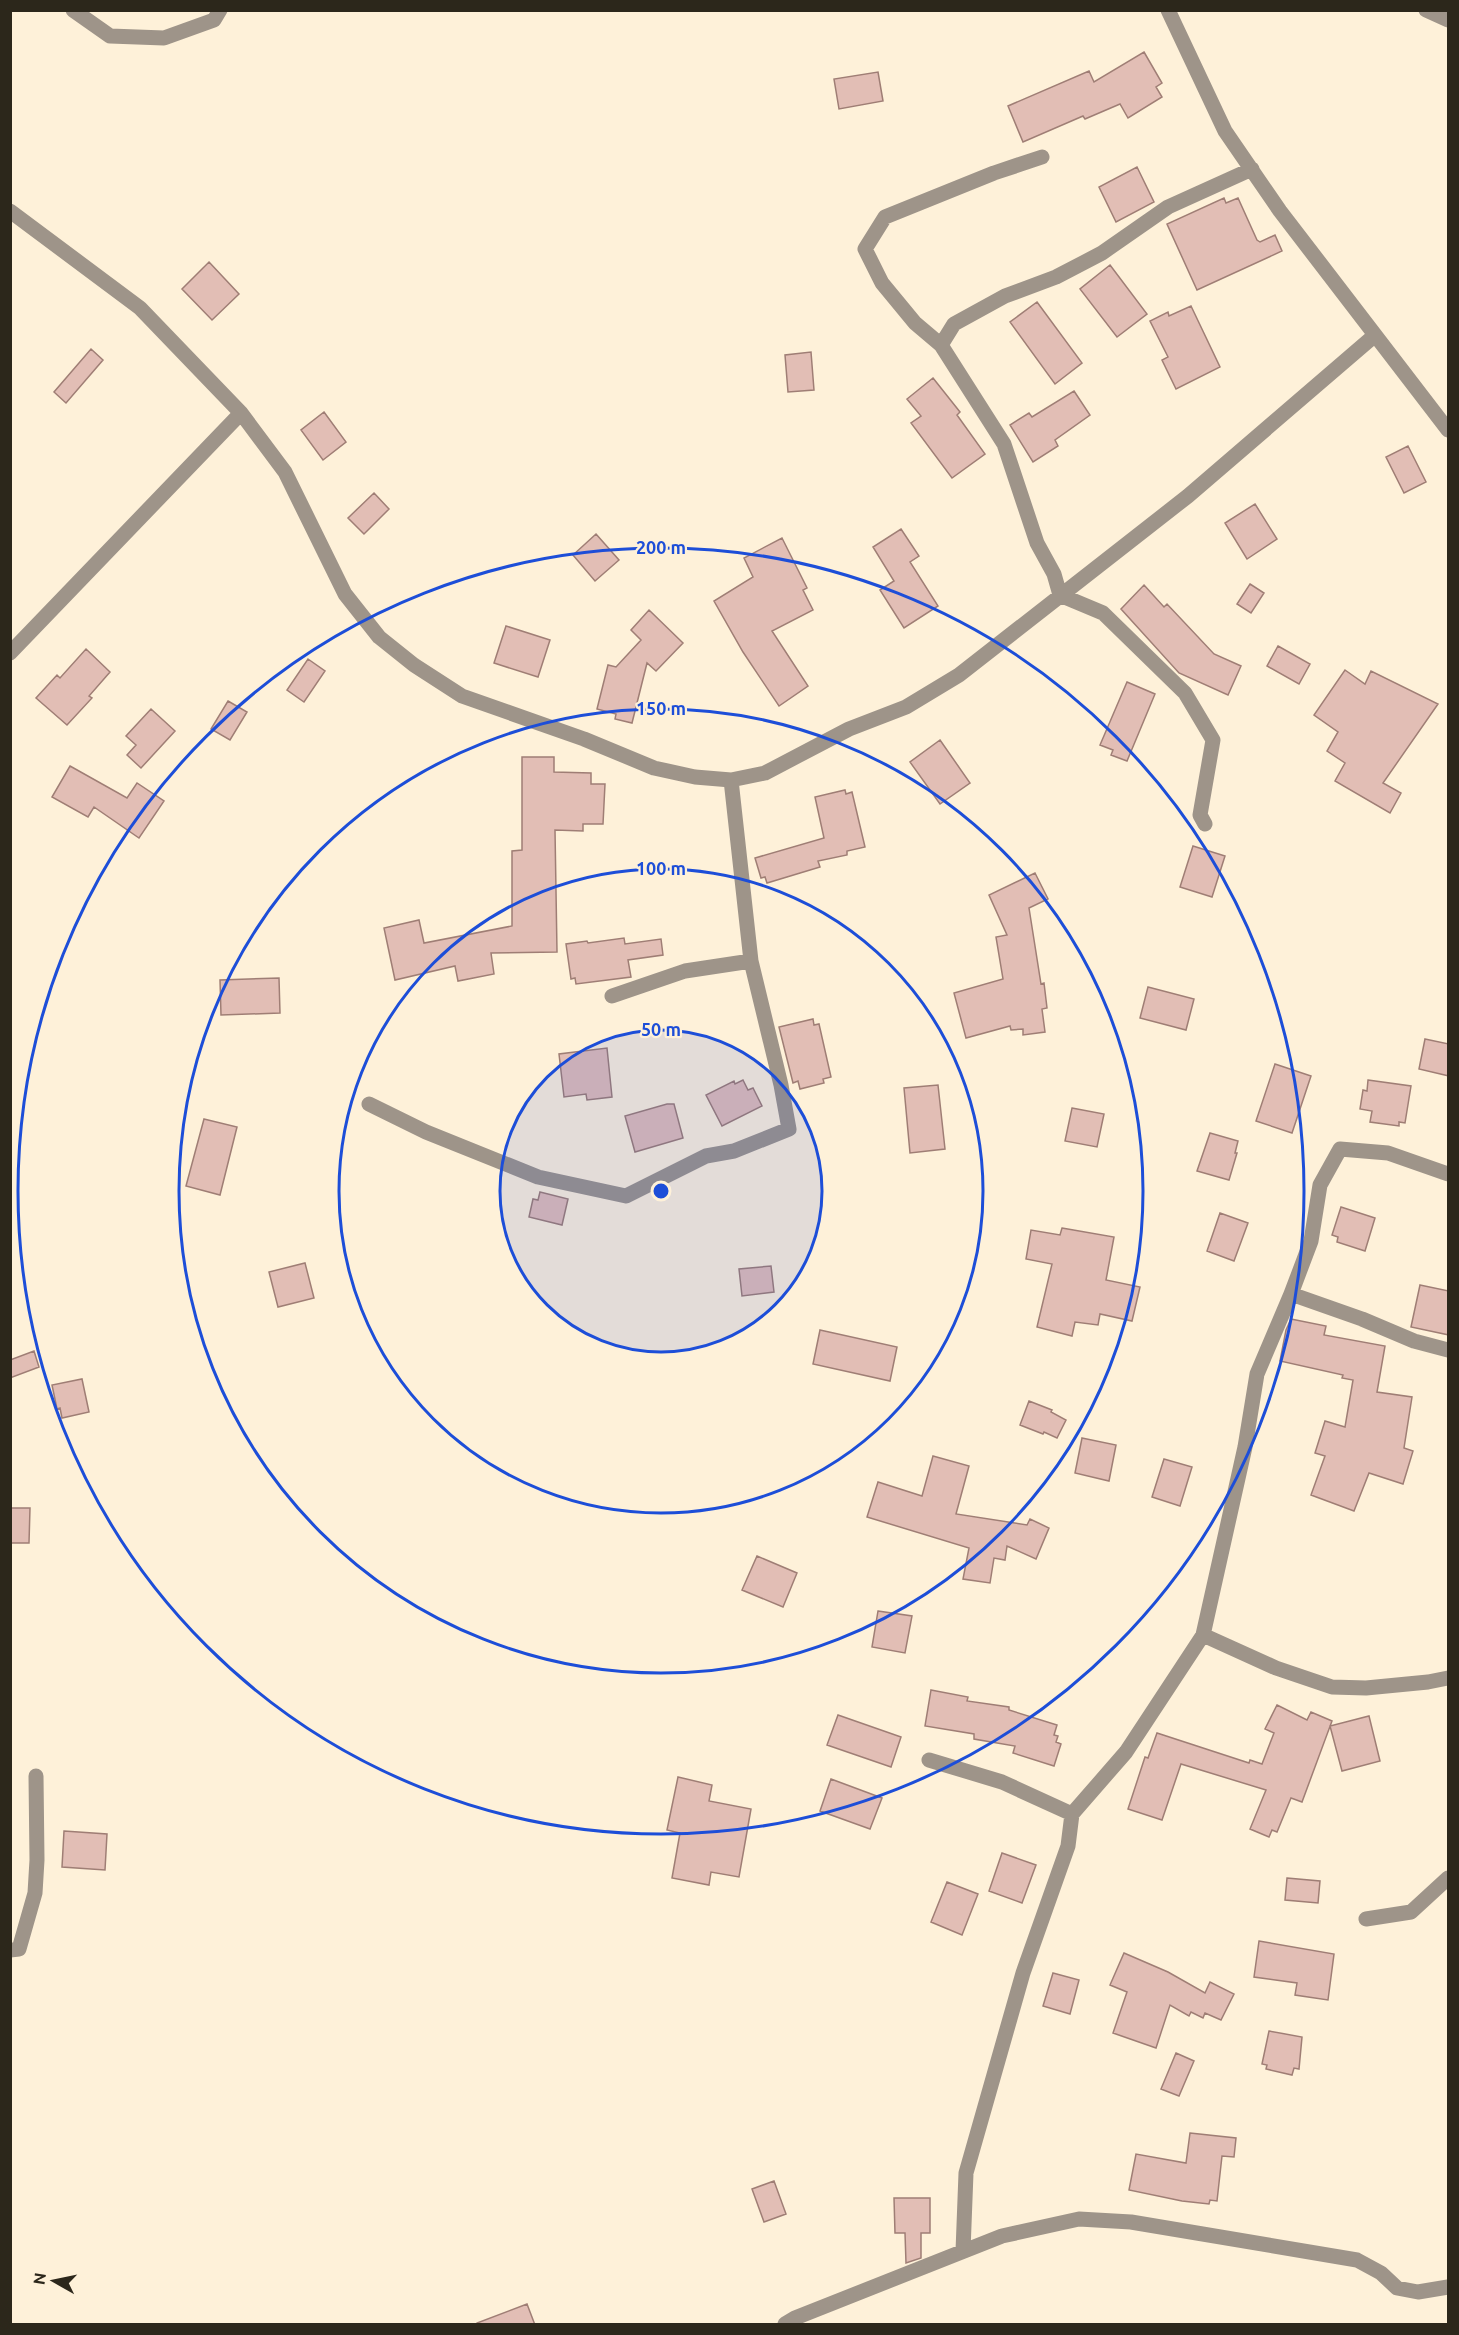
<svg xmlns="http://www.w3.org/2000/svg" width="1459" height="2335" font-family="Ubuntu,sans-serif">
  <rect width="100%" height="100%" fill="#fef1d9"/>
  <path fill="#e2beb5" stroke="#9f7e75" stroke-width="1.5" d="M1144,52l18,31 -6,4 6,10 -34,21 -8,-14 -35,15 -2,-3 -60,26 -15,-36 81,-35 5,11z
    M878,72l5,29 -44,8 -5,-30z
    M1137,167l17,35 -38,20 -17,-35z
    M1224,198l2,5 12,-5 19,42 3,2 15,-7 7,16 -85,39 -30,-66z
    M209,262l30,32 -27,26 -30,-31z
    M1110,265l37,49 -30,23 -37,-48z
    M1037,302l45,61 -27,21 -45,-62z
    M1191,306l29,61 -44,22 -14,-29 6,-3 -18,-36 18,-9 1,4z
    M91,349l12,11 -37,43 -12,-11z
    M811,352l3,38 -26,2 -3,-37z
    M933,378l27,34 -3,3 28,39 -33,24 -41,-55 10,-7 -14,-17z
    M1074,391l16,24 -35,25 3,6 -25,16 -23,-37 19,-12 3,4z
    M324,412l22,30 -23,18 -22,-30z
    M1408,446l18,36 -22,11 -18,-36z
    M374,493l15,16 -25,25 -16,-16z
    M1255,504l22,35 -30,20 -22,-36z
    M901,529l18,27 -9,6 28,44 -34,22 -24,-38 14,-9 -21,-34z
    M596,534l23,26 -24,21 -22,-26z
    M782,538l25,50 -4,2 10,20 -41,21 36,55 -29,20 -36,-54 -29,-51 39,-24 -9,-19z
    M1250,584l14,9 -13,20 -14,-9z
    M1144,585l20,22 3,-3 47,50 27,12 -13,29 -49,-22 -58,-64z
    M649,610l34,33 -27,28 -9,-8 -15,60 -17,-4 1,-5 -19,-5 11,-44 8,2 25,-27 -10,-10z
    M506,626l44,14 -12,37 -44,-14z
    M1278,646l32,18 -11,20 -32,-18z
    M86,649l24,23 -21,24 3,2 -25,27 -31,-27 21,-23 3,3z
    M308,659l17,12 -21,31 -17,-12z
    M1345,670l20,14 6,-13 67,33 -55,79 18,10 -11,20 -55,-32 10,-18 -18,-12 11,-19 -24,-17z
    M1127,682l28,12 -28,67 -16,-6 2,-5 -13,-5z
    M228,701l19,11 -17,28 -19,-11z
    M151,709l24,22 -34,37 -14,-13 9,-10 -10,-9z
    M940,740l30,43 -30,21 -30,-42z
    M522,757h32v15l37,1v11h14l-2,40h-20v7l-28,-1 2,122 -66,1 3,21 -36,7 -3,-15 -60,14 -11,-52 35,-8 5,23 88,-17v-75l10,-1z
    M70,766l57,32 10,-15 27,18 -25,37 -45,-31 -6,10 -36,-20z
    M845,790l1,4 6,-2 13,55 -18,4v4l-29,6 2,6 -53,16 -2,-6 -4,1 -6,-20 69,-20 -9,-41z
    M1193,846l32,10 -13,41 -32,-10z
    M1035,873l13,26 -19,9 12,76 3,-1 3,25 -5,1 3,23 -22,3v-6l-12,1 -1,-4 -44,12 -12,-45 49,-14 -7,-42 11,-2 -18,-40z
    M624,938l1,6 36,-5 2,16 -35,5 3,17 -55,7 -1,-6 -4,1 -5,-35 21,-3 1,2z
    M279,978l1,35 -59,2 -1,-35z
    M1148,987l46,12 -8,31 -46,-12z
    M813,1019l1,6 5,-1 12,53 -8,2 1,4 -24,6 -2,-8 -5,2 -14,-56z
    M1425,1039l24,5v32l-30,-7z
    M607,1048l5,49 -25,3 -1,-6 -22,3 -5,-43z
    M1275,1064l36,12 -19,57 -36,-12z
    M743,1080l5,10 5,-2 9,18 -40,20 -16,-31 28,-14 1,3z
    M1368,1080l43,6 -6,37 -6,-1v4l-29,-4 2,-11 -12,-2 3,-19 4,1z
    M938,1085l7,64 -35,4 -6,-65z
    M667,1104h7l9,34 -48,14 -10,-36z
    M1072,1108l32,6 -7,33 -32,-6z
    M204,1119l33,8 -17,68 -34,-9z
    M1210,1133l28,8 -3,12h2l-8,27 -32,-9z
    M540,1192l28,7 -6,26 -33,-8 4,-18 5,1z
    M1341,1207l34,11 -10,33 -28,-9 1,-5 -6,-2z
    M1220,1213l28,10 -14,38 -27,-10z
    M1062,1228l52,9 -8,43 34,7 -8,34 -32,-7 -2,11 -23,-3 -3,14 -35,-9 15,-63 -26,-5 5,-29 29,5z
    M305,1263l9,35 -36,9 -9,-35z
    M771,1266l3,26 -32,4 -3,-27z
    M1420,1285l29,6v44l-38,-8z
    M1291,1319l35,7 -2,9 61,11 -8,46 35,5 -8,51 9,3 -10,33 -34,-11 -15,38 -43,-16 14,-39 -10,-3 10,-32 20,6 8,-47 -11,-2 1,-3 -63,-14 6,-31z
    M820,1330l77,17 -7,34 -77,-17z
    M34,1351l5,16 -29,11v-18z
    M82,1379l7,33 -27,6 -2,-10 -3,1 -5,-24z
    M1029,1401l23,9 -1,2 15,8 -9,18 -13,-6 -1,2 -23,-9z
    M1082,1438l34,7 -7,36 -34,-8z
    M933,1456l36,10 -13,48 71,11 3,-6 19,9 -13,31 -29,-13 -2,14 -11,-2 -4,25 -27,-4 6,-31 -102,-31 11,-35 44,14z
    M1164,1459l28,8 -12,39 -28,-9z
    M10,1508h20l-1,35h-19z
    M757,1556l40,17 -14,34 -41,-17z
    M878,1611l34,5 -7,37 -33,-6z
    M931,1690l37,7 -1,4 42,6v3l48,15 -3,10 4,1 -2,6 5,2 -7,22 -41,-13 2,-7 -41,-7v-5l-49,-8z
    M1277,1705l30,15 4,-8 21,9 -30,81 -11,-4 -14,34 -5,-2 -3,7 -19,-8 16,-39 -85,-26 -19,56 -34,-11 17,-52 3,1 9,-25 92,30 1,-3 12,4 12,-31 -9,-4z
    M838,1715l63,22 -10,30 -64,-22z
    M1369,1716l11,45 -38,10 -12,-45z
    M678,1777l34,8 -3,16 42,8 -12,68 -28,-5 -2,13 -37,-7 8,-45 -13,-3z
    M831,1779l51,19 -12,31 -50,-18z
    M64,1831l43,3 -2,36 -43,-3z
    M1002,1853l34,12 -14,38 -33,-12z
    M1287,1878l33,3 -2,22 -33,-3z
    M947,1882l31,12 -16,41 -31,-13z
    M1259,1941l75,13 -6,46 -33,-5 2,-12 -43,-6z
    M1124,1953l44,19 37,21 5,-11 24,12 -13,26 -16,-7 -2,5 -12,-6 -2,4 -19,-11 -14,43 -43,-15 14,-41 -17,-7z
    M1053,1973l26,7 -9,34 -27,-8z
    M1269,2031l33,6 -3,32 -5,-1 -2,7 -26,-6 1,-4 -5,-1z
    M1176,2053l18,8 -15,35 -18,-7z
    M1190,2133l46,5 -2,19 -12,-1 -5,45 -7,-1 -1,4 -27,-3 -53,-11 7,-36 50,9z
    M774,2181l12,33 -22,8 -12,-33z
    M894,2198h36v35h-9v25l-15,5 -1,-30h-10z
    M527,2304l8,21h-58v-2z"/>
  <g fill="none" stroke-linecap="round" stroke-linejoin="round">
    <path stroke="#9e9489" stroke-width="15" d="M73,10l37,26 54,2 50,-18 6,-10
      M1168,10l57,121 55,80 168,219
      M1426,10l22,10
      M1042,157l-48,16 -109,44 -20,32 17,34 33,40 26,22 63,99 33,99 17,31 6,21 43,18 82,80 28,47 -13,75 5,9
      M10,211l130,97 101,105 44,59 60,122 34,43 35,28 48,31 122,43 70,29 41,9 36,3 34,-7 84,-44 57,-22 53,-32 229,-179 186,-160
      M941,345l13,-21 51,-28 51,-19 46,-24 66,-46 84,-38
      M10,653l231,-240
      M612,996l73,-25 66,-10 -20,-181
      M369,1104l57,28 112,45 88,19 80,-40 28,-5 55,-22 -8,-44 -30,-124
      M1291,1294l20,-53 9,-56 20,-36 48,4 60,21
      M1203,1635l42,-188 12,-73 34,-80 71,25 52,22 34,9
      M929,1760l73,22 70,32 -4,32 -45,127 -57,200 -3,78
      M1072,1814l54,-62 77,-117 73,33 56,19 34,1 62,-6 20,-4
      M1366,1919l45,-7 37,-34
      M10,1950l9,-1 16,-56 2,-33 -1,-84
      M785,2324l10,-6 207,-82 77,-17 52,3 226,38 24,13 16,15 21,4 30,-5"/>
  </g>
  <circle cx="661" cy="1191" r="161" fill="#1d4ed8" fill-opacity=".12"/>
  <g fill="none" stroke="#1d4ed8" stroke-width="3">
    <circle cx="661" cy="1191" r="161"/>
    <circle cx="661" cy="1191" r="322"/>
    <circle cx="661" cy="1191" r="482"/>
    <circle cx="661" cy="1191" r="643"/>
  </g>
  <circle cx="661" cy="1191" r="9" fill="#1d4ed8" stroke="#fef1d9" stroke-width="3"/>
  <g font-size="18" text-anchor="middle" font-weight="bold" fill="#1d4ed8" stroke="#fef1d9" stroke-width="4.5" stroke-linejoin="round" paint-order="stroke">
    <text x="661" y="554">200 m</text>
    <text x="661" y="715">150 m</text>
    <text x="661" y="875">100 m</text>
    <text x="661" y="1036">50 m</text>
  </g>
  <rect width="1459" height="2335" fill="none" stroke="#2c271b" stroke-width="24"/>
  <g transform="translate(54 2281) rotate(279)" stroke="#fef1d9" stroke-width="4.5" paint-order="stroke">
  <path d="M0-4.5L10 22L0 15L-10 22Z" fill="#2c271b"/>
  <text y="-9" font-size="16" font-weight="bold" text-anchor="middle" fill="#2c271b">N</text>
  </g>
</svg>
